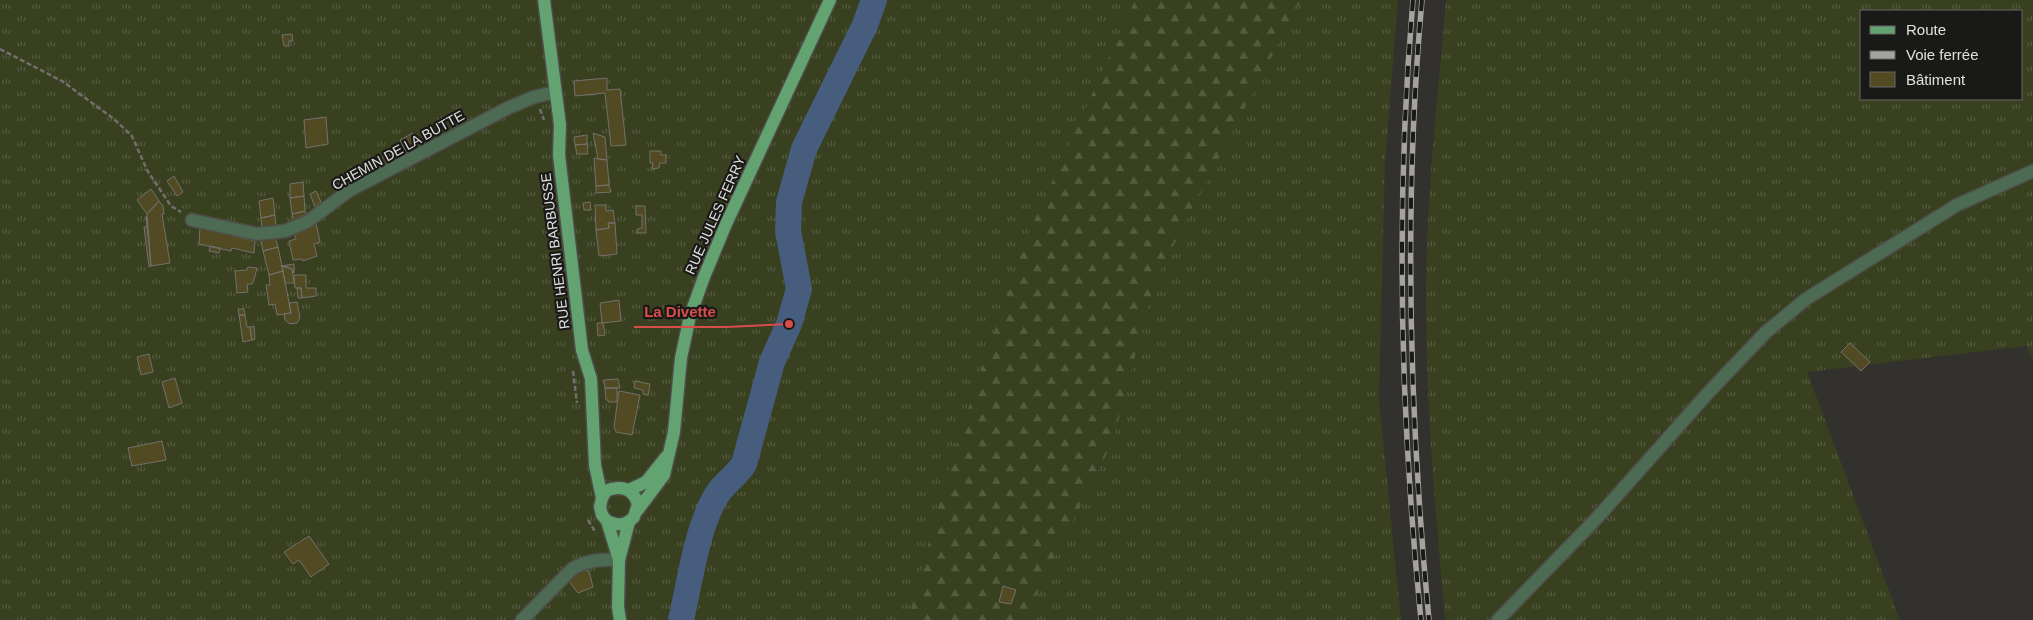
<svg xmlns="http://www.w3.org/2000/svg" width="2033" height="620" font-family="Arial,sans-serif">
  <defs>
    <pattern id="grass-tufts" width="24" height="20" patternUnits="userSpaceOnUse" patternTransform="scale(1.25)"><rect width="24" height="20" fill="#384020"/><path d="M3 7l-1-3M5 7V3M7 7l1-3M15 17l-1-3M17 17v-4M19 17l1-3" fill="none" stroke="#545b40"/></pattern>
    <pattern id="forest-firs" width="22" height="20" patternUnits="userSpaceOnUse" patternTransform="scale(1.25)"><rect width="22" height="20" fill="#384020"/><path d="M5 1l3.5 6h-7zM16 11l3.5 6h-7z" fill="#545b40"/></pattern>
  </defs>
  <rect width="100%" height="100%" fill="#32312d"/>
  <path fill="url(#grass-tufts)" fill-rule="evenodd" d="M0,0h1398l-13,164 -6,235 22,221h-1401z
    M1446,0h587v360l-7,-14 -219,26 93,248h-455c-10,-112 -20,-224 -19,-337 1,-94 12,-189 20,-283zM1862,11h160v88h-160z"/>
  <path fill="url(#forest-firs)" d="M1135,0h166l-147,283 -41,158 -89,179h-116l43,-160 75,-221z"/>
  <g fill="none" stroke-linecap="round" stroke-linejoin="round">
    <path stroke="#475d7d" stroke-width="26" d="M681,620c9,-38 16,-95 37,-127 7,-10 18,-17 26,-29l28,-102 17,-38 10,-35 -11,-58 1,-29 15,-53 61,-124 9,-25"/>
  </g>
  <path fill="#524a23" stroke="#72716d" d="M292,34l1,7h-4v5h-5l-2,-11z
    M607,78v12l13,-1 6,56 -15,1 -6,-53 -30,3 -1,-15z
    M326,117l2,27 -22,4 -2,-28z
    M413,133l5,11 -12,7 -6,-11z
    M593,133l12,4 2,23 -9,-1z
    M587,135v9l-12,1 -1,-8z
    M587,144l1,10h-11l-2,-9z
    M650,151h11v4h5v8h-6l-1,5 -7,1 1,-6h-3z
    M389,153l3,6 -8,5 -3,-6z
    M594,158l13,2 2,25 -13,1z
    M174,176l9,16 -6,4 -10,-15z
    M303,182l1,14 -14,2v-14z
    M609,185l2,7 -15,1v-7z
    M151,189l8,12 -12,13 -10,-14z
    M316,191l5,11 -6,5 -5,-13z
    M304,196l1,15 -13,3 -2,-16z
    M273,198l2,17 -14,3 -2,-17z
    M159,201l4,5 1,8h-2l8,49 -19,3 -4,-52z
    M590,202l1,8h-7l-1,-7z
    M595,205h11v6l7,-1 2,13h-7l1,5 -13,2z
    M636,206h9l1,27h-9l1,-4 4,-1v-13h-6z
    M305,211l1,3 -12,7 -2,-7z
    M275,215l1,11 -14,3 -1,-11z
    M146,216l5,50 -2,1 -5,-40h3z
    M316,223l4,19 -6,2 3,12 -14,5 -1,-2 -9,1 -4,-19 7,-2 -3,-8z
    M608,223h7l2,31 -18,2 -3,-26 13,-2z
    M200,228l55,13 -1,12 -22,-5 -1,3 -32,-7z
    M275,237l3,10 -15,4 -2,-10z
    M210,246l10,2 -1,5 -10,-2z
    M278,247l5,24 -14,4 -6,-24z
    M294,264v9l-2,-4 -11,-3z
    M282,266h4l6,3 2,14h-9z
    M248,267l9,1 -3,12 -2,4h-5l1,8 -11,1 -2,-22 12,-1z
    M283,271l8,42 -14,2 -2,-11 -6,1 -3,-20h4l-1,-10z
    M294,275h12v13h10v8l-14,2 -1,-10h-6z
    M297,288h4l1,10h-4z
    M619,300l2,21 -19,2 -2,-20z
    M297,302l3,16 -3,5 -7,1 -5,-4 -1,-6 7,-1 -2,-10z
    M238,309h6l1,6h-6z
    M239,315h6l2,12h3l2,13 -9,2z
    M597,323h6l2,12 -7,1z
    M254,326l1,13 -3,1 -2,-13z
    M1850,343l20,19 -9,9 -20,-19z
    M149,354l4,18 -12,3 -4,-18z
    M175,378l7,25 -13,5 -7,-26z
    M618,379l2,9h-15l-1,-8z
    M635,381l15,3 -2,11 -5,-1v-4l-9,-2z
    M605,388h12v14h-9v-2h-2z
    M619,391l21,4 -8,40 -16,-3 -2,-5z
    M162,441l4,19 -34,6 -4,-18z
    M309,536l20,28 -18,13 -12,-17 -6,4 -9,-12z
    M580,570l9,1 4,16 -15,6 -10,-13z
    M1003,586l13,4 -5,14 -12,-2z"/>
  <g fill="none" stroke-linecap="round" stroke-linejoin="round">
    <defs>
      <path id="minor" d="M192,220l65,14 28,-3 22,-9 43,-32 158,-82 26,-11 21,-5
        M522,620l50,-51c15,-9 30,-10 47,-9
        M1498,620l99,-102 111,-125 58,-61 40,-33 151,-94 76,-34"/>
      <path id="major" d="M544,0l16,125 -1,30 23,195 9,29 4,86 7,33
        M629,490l17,-8 20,-25
        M637,511l27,-36 10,-43 7,-74 9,-42 14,-39 22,-53 104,-224
        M607,521c11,5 18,5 27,-4l4,-13c-5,-16 -17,-19 -32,-13l-4,7 -2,9 2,8 5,6 12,39
        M620,620l-2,-13 1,-47 10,-38"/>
    </defs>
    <use href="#minor" stroke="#4e4d49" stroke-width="15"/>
    <use href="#major" stroke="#4e4d49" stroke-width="15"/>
    <path stroke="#706f6c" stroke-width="2.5" stroke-dasharray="5 2.5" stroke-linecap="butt" d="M0,49l62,32 52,38 18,17 15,34 24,36 10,6
      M540,109l4,11
      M573,371l4,32
      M588,520l8,13"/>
    <use href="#minor" stroke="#4c6b52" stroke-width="12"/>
    <use href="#major" stroke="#62a371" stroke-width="12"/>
    <defs>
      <path id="rail" d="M1413,0c-18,207 -13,413 8,620
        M1422,0c-19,207 -13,413 7,620"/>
    </defs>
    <use href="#rail" stroke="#a4a3a0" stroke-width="5.5"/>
    <use href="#rail" stroke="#191917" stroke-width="4" stroke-dasharray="11" stroke-linecap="butt"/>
  </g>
  <g text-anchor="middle" stroke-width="4.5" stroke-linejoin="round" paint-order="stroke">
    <g font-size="14" fill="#e0dfdd" stroke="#191917">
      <text transform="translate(398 150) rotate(-29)" y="5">CHEMIN DE LA BUTTE</text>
      <text transform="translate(715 215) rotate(-66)" y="5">RUE JULES FERRY</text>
      <text transform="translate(555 251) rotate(-97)" y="5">RUE HENRI BARBUSSE</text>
    </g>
  </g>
  <path fill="none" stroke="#d84d4c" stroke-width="2" d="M789 324L726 327H634"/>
  <circle fill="#d84d4c" stroke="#191917" stroke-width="2" cx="789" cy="324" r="5"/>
  <g font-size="15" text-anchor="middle" font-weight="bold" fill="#d84d4c" stroke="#191917" stroke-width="4.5" stroke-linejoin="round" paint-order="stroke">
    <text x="680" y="317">La Divette</text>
  </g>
  <rect x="1860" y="10" width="162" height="90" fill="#191917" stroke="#696866"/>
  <rect x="1870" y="26" width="25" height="8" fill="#62a371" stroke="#696866"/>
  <text x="1906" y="35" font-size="15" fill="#e0dfdd">Route</text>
  <rect x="1870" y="51" width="25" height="8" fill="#a4a3a0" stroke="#696866"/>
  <text x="1906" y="60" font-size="15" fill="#e0dfdd">Voie ferrée</text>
  <rect x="1870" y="72" width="25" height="15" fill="#524a23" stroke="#696866"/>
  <text x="1906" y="85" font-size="15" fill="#e0dfdd">Bâtiment</text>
</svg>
